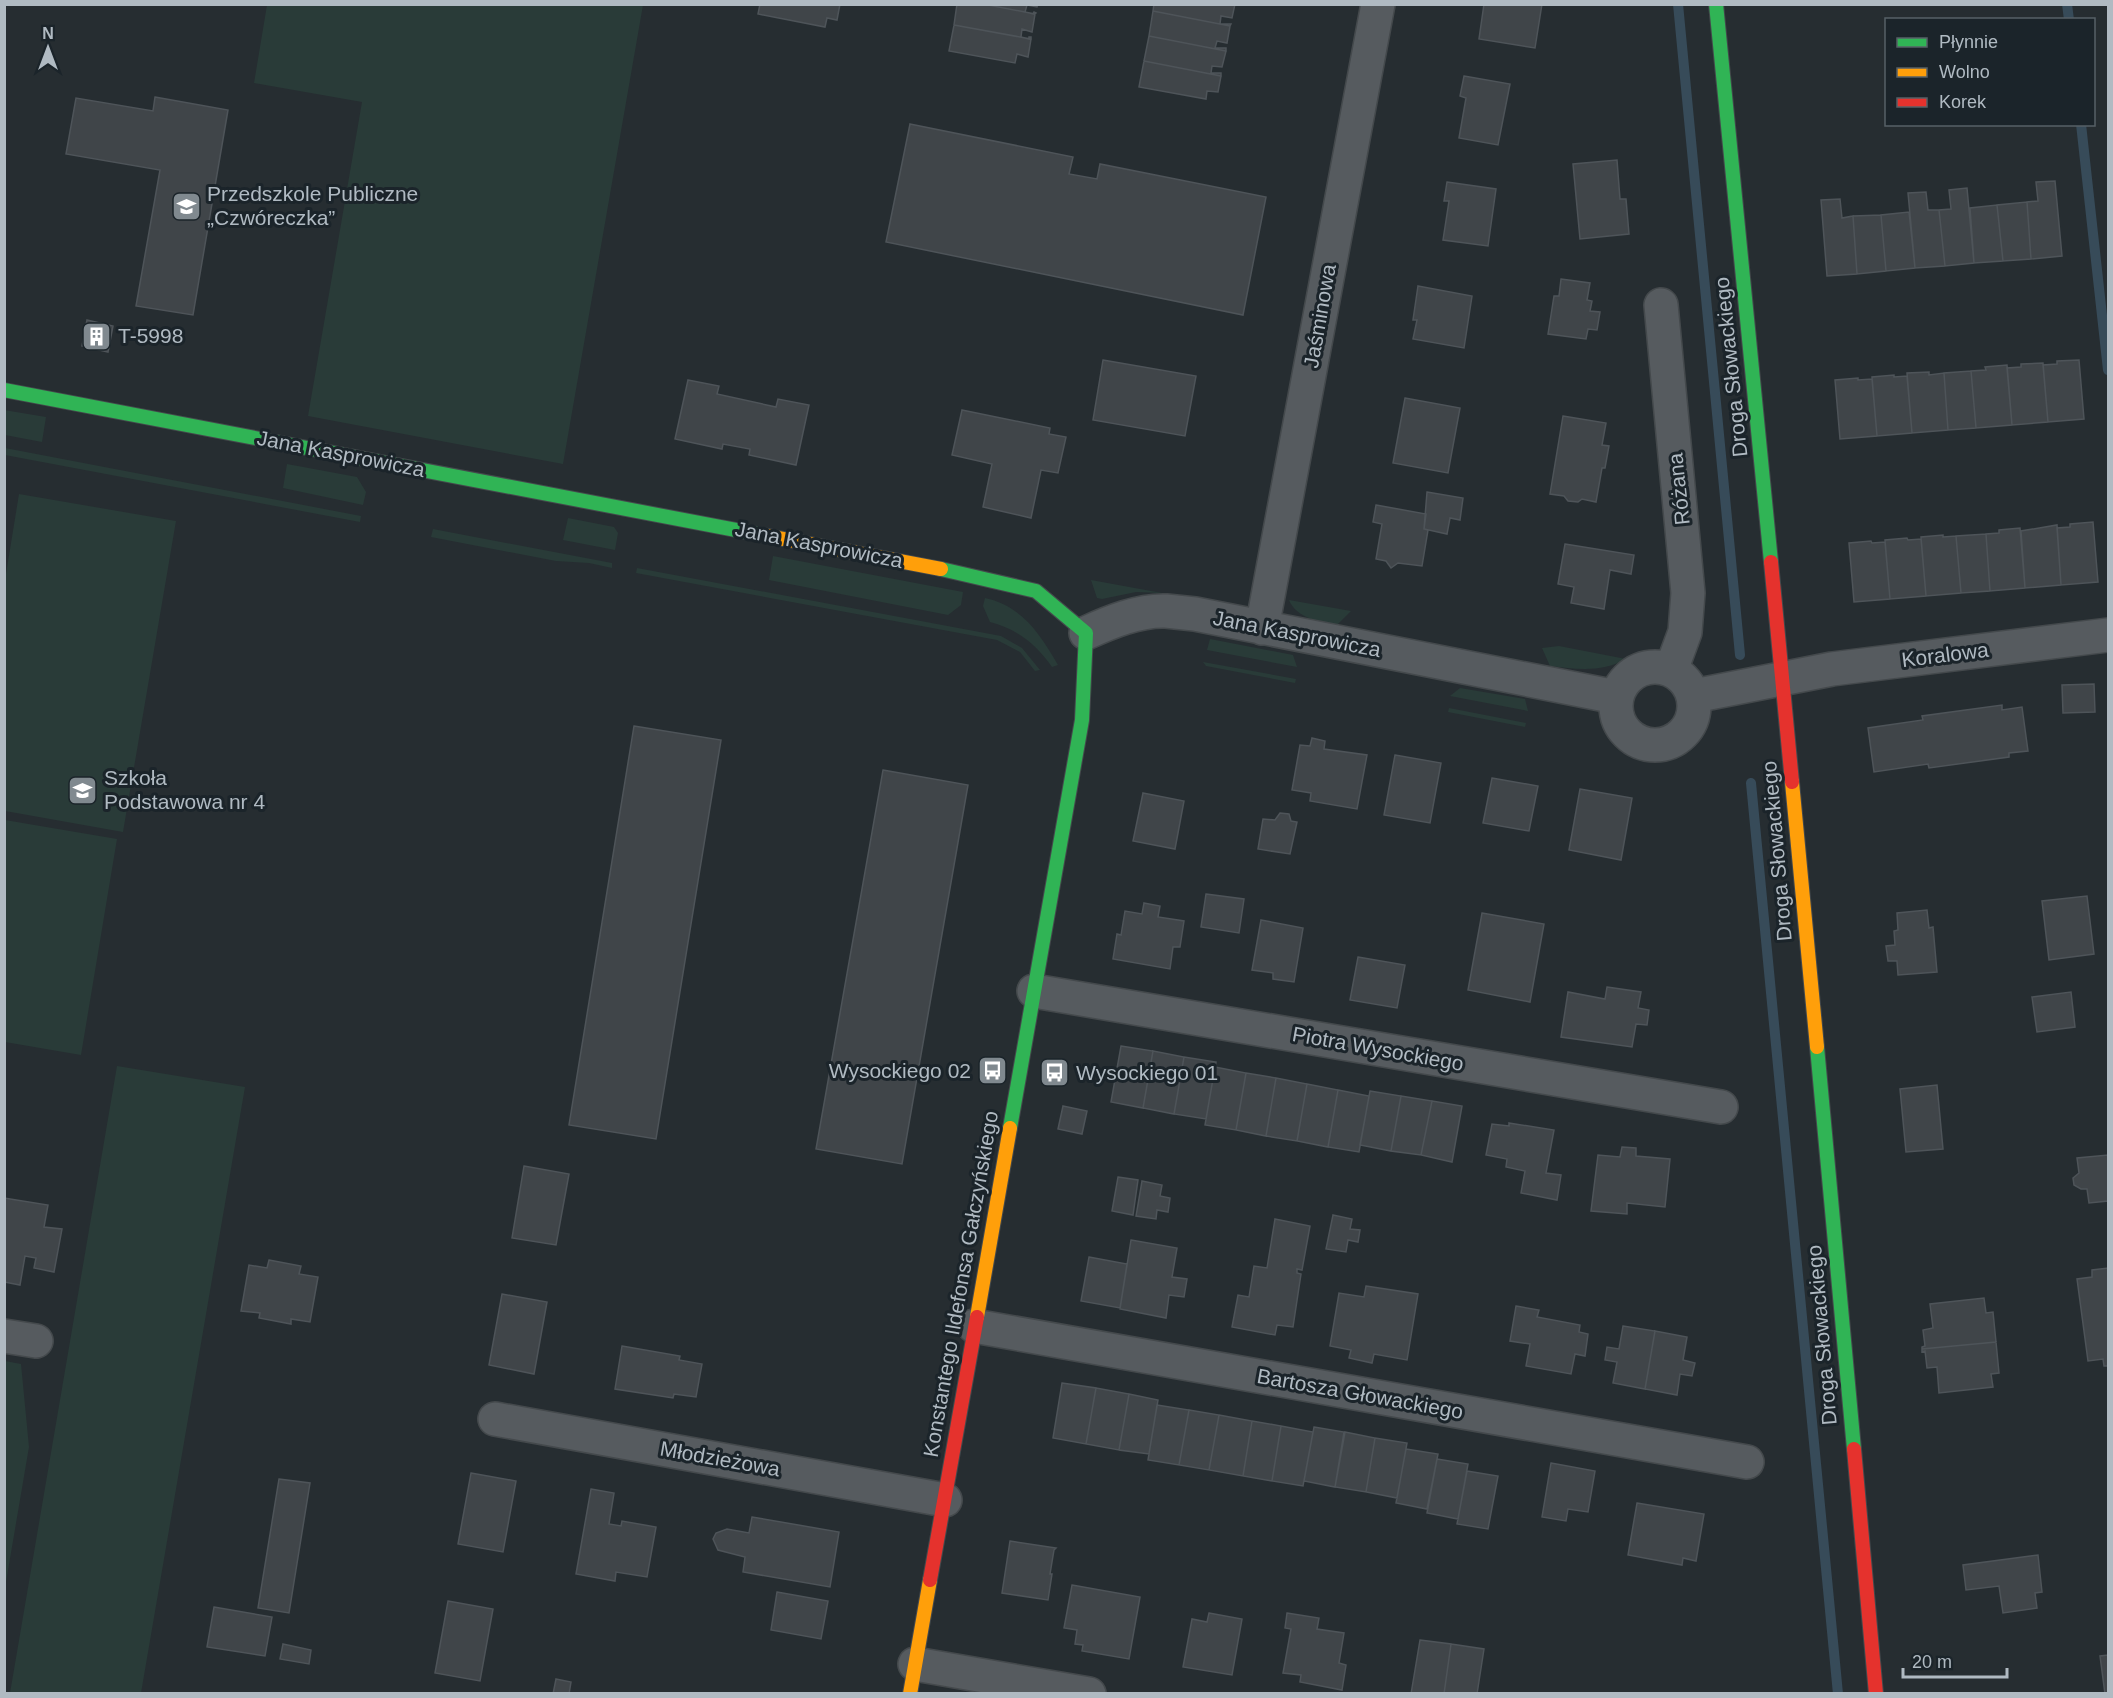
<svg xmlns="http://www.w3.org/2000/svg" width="2113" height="1698" font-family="Arial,sans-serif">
  <rect width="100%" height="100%" fill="#262d31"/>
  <path fill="#293b38" d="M267,5h376l-80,459 -255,-48 54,-314 -108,-19z
    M4,410l42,7 -4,25 -37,-7z
    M5,448l356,68 -1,6 -355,-67z
    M287,464l70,13 9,15 -3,13 -80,-17z
    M19,494l157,27 -53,311 -118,-21v-231z
    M568,518l46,9 4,6 -3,17 -52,-10z
    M433,529l179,34v5l-23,-5 -33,-2 -125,-24z
    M773,556l190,36 -2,13 -13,10 -179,-35z
    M637,568l364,68 21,12 18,22 -5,1 -15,-19 -23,-12 -361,-67z
    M1091,580l71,13 -26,-1 -34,7 -5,-1z
    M985,598c37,8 55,36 73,67l-6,2c-16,-23 -35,-38 -62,-45l-7,-16z
    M1289,600l62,11 -14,14c-17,-3 -41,-7 -48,-25z
    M1210,639l83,16 4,12 -90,-17z
    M1559,646l67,13c-24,14 -51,10 -76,7l-8,-18z
    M1203,662l93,17 -1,4 -89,-17z
    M1460,688l65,11 3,12 -78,-15z
    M1449,708l77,15 -1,4 -77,-15z
    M5,820l112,19 -36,216 -76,-13z
    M117,1066l128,21 -104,606h-131z
    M5,1361l16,3 8,83 -24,141z"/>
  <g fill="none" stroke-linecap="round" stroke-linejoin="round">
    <path stroke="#374b59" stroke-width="10" d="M1678,4l62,651
      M2067,4l2,16
      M2081,124l27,246
      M1751,783l87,911"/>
  </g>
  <path fill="#404549" stroke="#4e5459" stroke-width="1.5" d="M760,4h80l-3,16 -10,-2 -2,9 -67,-13z
    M957,4h26l52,10 -3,18 -10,-3 -1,8 8,2v-2h2v2l-77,-14z
    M983,4h55l-1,3 -10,-2 -2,7 8,2 1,-2 2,1 -1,1z
    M1154,4h81l-3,14 -11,-2 -1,8h11l-1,2 -77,-15z
    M1484,4h58l-7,44 -56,-9z
    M1153,11l77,15 -3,17 -10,-2 -2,7h11v3l-77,-15z
    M954,25l77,14 -3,18 -11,-3 -2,9 -66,-12z
    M1149,36l77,15 -4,16 -10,-1 -1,7h10v3l-77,-15z
    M1144,61l77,15 -3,16 -11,-1 -1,8 -67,-12z
    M1464,76l46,8 -12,61 -39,-7 7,-40 -6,-2z
    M155,97l73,13 -35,205 -57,-9 24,-136 -94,-16 10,-56 77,13z
    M910,124l163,33 -4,17 28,5 3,-15 166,33 -23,118 -357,-73z
    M1617,160l3,39h6l3,35 -49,5 -7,-75z
    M2055,181l7,75 -31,3 -4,-57 11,-1 -2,-19z
    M1447,182l49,7 -8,57 -45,-6 6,-39h-5z
    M1967,188l7,75 -29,3 -6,-56 12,-1 -2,-19z
    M1926,192l2,18h11l6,56 -30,2 -7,-75z
    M1840,199l2,19 11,-2 4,58 -30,2 -6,-76z
    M2027,202l4,57 -28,2 -6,-56z
    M1997,205l6,56 -29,2 -4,-55z
    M1909,212l6,56 -29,3 -5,-56z
    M1881,215l5,56 -29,3 -4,-58z
    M1561,279l29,4 -3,17 5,1 -2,10 10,1 -3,18 -9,-1 -2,10 -38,-5 6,-38h5z
    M1418,286l54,10 -8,52 -51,-9 4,-19h-4z
    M87,320l26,6 -5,26 -26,-6z
    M1103,360l93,16 -11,60 -92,-16z
    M2079,360l5,59 -36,3 -5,-57 14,-1v-3z
    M2043,363l5,59 -36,3 -5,-57 14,-1v-3z
    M2007,365l5,60 -36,3 -5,-57 15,-1 -1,-3z
    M1971,371l5,57 -28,2 -4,-57z
    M1929,372v3l15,-2 4,57 -36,3 -5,-60z
    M1894,375v2l13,-1 5,57 -35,3 -5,-59z
    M1858,378v2l14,-1 5,57 -37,3 -5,-59z
    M688,380l31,6 -2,8 59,13 2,-8 31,6 -13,60 -47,-10 1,-6 -27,-5 -1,5 -47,-10z
    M1405,398l55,10 -12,65 -55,-10z
    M962,410l88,18 -1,6 17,3 -8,36 -17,-3 -10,48 -48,-11 9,-43 -40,-9z
    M1563,416l43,7 -4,22 7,1 -4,22h-3l-6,34 -14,-3 -4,3 -10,-1 -4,-5 -14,-2z
    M1427,492l36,6 -3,22 -10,-2 -3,16 -23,-5z
    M1376,505l50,9 -2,15 4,1 -6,36 -24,-3 -7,5 -5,-7 -10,-2 6,-35 -9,-2z
    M2093,522l5,60 -37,3 -4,-57 13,-1v-3z
    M2057,525l4,60 -36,3 -4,-57z
    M2020,528l5,60 -35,3 -4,-57 13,-1v-3z
    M1986,534l4,57 -29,2 -5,-57z
    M1943,535v2l13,-1 5,57 -35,3 -5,-59z
    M1907,538l1,2 13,-1 5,57 -36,3 -5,-59z
    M1871,541l1,2 13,-1 5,57 -36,3 -5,-59z
    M1565,544l69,11 -3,19 -21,-4 -6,39 -33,-6 3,-16 -16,-3z
    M2094,684l1,28 -32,1 -1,-28z
    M2002,705v5l20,-3 6,44 -19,2v4l-80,11 -1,-4 -54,8 -6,-44 55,-8 -1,-4z
    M634,726l87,14 -65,399 -87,-14z
    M1312,738l13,3 -1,8 43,6 -10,54 -47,-8 1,-8 -19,-3 8,-45 10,1z
    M1395,755l46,8 -11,60 -46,-8z
    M883,770l85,15 -66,379 -86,-15z
    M1492,778l46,8 -9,45 -46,-8z
    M1580,789l52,9 -11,62 -52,-10z
    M1143,793l41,8 -9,48 -42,-8z
    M1280,813l9,1 2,7 6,1 -7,32 -32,-5 5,-30 12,1z
    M1206,894l38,5 -5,34 -38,-6z
    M2087,896l7,58 -45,6 -7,-59z
    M1144,903l16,3 -2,11 26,4 -4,26h-7l-3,22 -57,-10 4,-25 4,1 4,-24 17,3z
    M1927,910l2,18 4,-1 4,45 -39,3 -1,-14h-9l-2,-15 9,-1 -1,-14 4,-1 -1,-17z
    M1482,913l62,11 -14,78 -62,-12z
    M1261,920l42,8 -9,54 -21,-3v-6l-21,-3z
    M1358,957l47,8 -8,43 -47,-8z
    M1607,987l34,5 -3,16 11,2 -2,15 -11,-1 -4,23 -71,-10 7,-45 37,7z
    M2071,992l4,35 -38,5 -5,-35z
    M1121,1046l32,5 -10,57 -32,-6z
    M1153,1051l31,6 -10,57 -31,-6z
    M1184,1057l32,5 -10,57 -32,-5z
    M1215,1067l31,6 -10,57 -31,-5z
    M1246,1073l30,5 -10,58 -30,-6z
    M1276,1078l31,6 -10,57 -31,-5z
    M1307,1084l31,6 -10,57 -31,-6z
    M1937,1085l6,64 -37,3 -6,-63z
    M1338,1090l31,6 -10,56 -31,-5z
    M1370,1091l31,5 -10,55 -31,-6z
    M1401,1096l31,5 -11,54 -30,-4z
    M1432,1101l30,5 -10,56 -31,-7z
    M1063,1106l24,5 -5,23 -24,-5z
    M1509,1123l45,7 -8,43 15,2 -4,25 -36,-7 4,-22 -19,-4 1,-8 -21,-4 6,-31 17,2z
    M1622,1147l14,1v8l34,3 -5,48 -38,-4v11l-36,-3 7,-56 22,2z
    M2108,1155v46l-19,2 -2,-14h-6l-7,-4 -1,-7 6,-5 -2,-15z
    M524,1166l45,8 -13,71 -44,-7z
    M1118,1177l20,3 -5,35 -21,-4z
    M1142,1181l20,4 -2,11 10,2 -2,14 -11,-2 -1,9 -20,-3z
    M4,1198l44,7 -4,22 18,2 -8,43 -20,-4 2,-10 -11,-2 -5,29 -16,-3z
    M1333,1215l19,4 -2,10 10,1 -2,12 -10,-2 -2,12 -20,-3z
    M1275,1219l35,7 -8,44 -5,-1v4l4,1 -8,53 -16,-2 -2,10 -43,-8 6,-32 11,2 5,-31 13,2z
    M1131,1240l46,8 -5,29 15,2 -3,18 -15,-2 -3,23 -46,-9z
    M1089,1257l38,7 -7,44 -39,-7z
    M269,1260l32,6 -2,8 19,3 -8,45 -19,-3v5l-32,-6 1,-5 -19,-2 8,-46 18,3z
    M2108,1268v98h-4l-1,-7 -15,2 -11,-82 15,-2v-7z
    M1366,1286l52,8 -11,66 -33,-6 -2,9 -23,-5 2,-8 -21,-4 9,-53 25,4z
    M502,1294l45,8 -13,72 -45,-9z
    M1984,1298l2,15 7,-1 3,30 -74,7v-2l3,-1 -2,-16 10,-2 -3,-24z
    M1516,1306l23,4 -2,7 43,8 -1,7 9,2 -3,22 -10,-2 -4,20 -45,-8 4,-22 -20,-3z
    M1623,1326l32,5 -10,58 -32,-6 4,-21 -12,-2 2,-13 12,2z
    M1655,1331l32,6 -4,23 12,3 -3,13 -12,-2 -3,21 -32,-6z
    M1996,1342l3,31 -8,1 2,13 -54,6 -2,-26 -10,1 -2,-17 -3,1v-3z
    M622,1346l58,10 -1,4 23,4 -6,33 -22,-3 -1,4 -58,-9z
    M1062,1383l34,5 -10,56 -33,-6z
    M1096,1388l33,6 -10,56 -33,-6z
    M1129,1394l29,6 -9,54 -30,-4z
    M1157,1405l32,5 -10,55 -31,-5z
    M1189,1410l30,5 -10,55 -30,-5z
    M1219,1415l33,6 -9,55 -34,-6z
    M1252,1421l29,5 -9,55 -29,-5z
    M1281,1426l32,6 -10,54 -31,-5z
    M1314,1427l30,5 -9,55 -31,-6z
    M1345,1432l30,6 -9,54 -31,-5z
    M1375,1438l32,5 -10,55 -31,-6z
    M1406,1449l32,5 -11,55 -31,-6z
    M1437,1459l31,5 -10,55 -31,-6z
    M1551,1463l44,8 -7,41 -20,-3 -2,12 -24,-4z
    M1467,1471l31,5 -10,53 -31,-5z
    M471,1473l45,8 -13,71 -45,-8z
    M279,1479l31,4 -21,130 -31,-5z
    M591,1489l23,4 -5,31 12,2 1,-5 34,6 -9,50 -31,-5 -1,9 -39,-7z
    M1637,1503l67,11 -8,47 -13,-3 -1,7 -54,-10z
    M752,1517l87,15 -9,55 -87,-15 2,-15 -27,-7 -5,-11 3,-6 11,-4 22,4z
    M1010,1541l46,7 -2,2 -4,24h2l-4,26 -46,-7z
    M2038,1555l4,37 -7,1 2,15 -34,5 -4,-27 -33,4 -3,-25z
    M1072,1585l68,12 -11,62 -47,-8 1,-6 -8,-1 2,-14 -13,-2z
    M777,1592l51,9 -7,38 -50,-9z
    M448,1601l45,8 -13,72 -45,-8z
    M214,1607l58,10 -7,39 -58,-9z
    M1209,1613l33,6 -10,56 -49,-8 9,-48 15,3z
    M1287,1613l32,5 -2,11 27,4 -5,30 7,2 -4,25 -42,-8 1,-7 -18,-2 8,-44 -6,-1z
    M1420,1640l31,4 -7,50h-33z
    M283,1644l28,6 -2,14 -29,-5z
    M1451,1644l33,5 -7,45h-33z
    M2108,1655v39h-3l-5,-38z
    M556,1679l15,3 -2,12h-16z"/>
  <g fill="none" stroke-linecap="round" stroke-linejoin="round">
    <defs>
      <path id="street" d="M1661,305l27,288 -3,39 -14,38
        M1262,628l116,-624
        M1086,633c24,-11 53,-23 80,-22 9,1 19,2 29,3l421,83
        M1616 706a39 39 0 1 1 78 0a39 39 0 1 1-78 0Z
        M1694,696l138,-27 276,-34
        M1034,991l687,116
        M974,1326l773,136
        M4,1336l32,5
        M495,1419l450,81
        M915,1664l174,30"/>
      <path id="fast" d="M1716,4l55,558
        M4,390l753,144
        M941,569l95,22 50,42 -4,87 -72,408
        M1817,1047l37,402"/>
      <path id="slow" d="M757,534l184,35
        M1792,782l25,265
        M977,1317l33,-189
        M910,1694l20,-114"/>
      <path id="jam" d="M1771,562l21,220
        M1854,1449l22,245
        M930,1580l47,-263"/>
    </defs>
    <use href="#street" stroke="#44494c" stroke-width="36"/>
    <use href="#fast" stroke="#44494c" stroke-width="16"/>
    <use href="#slow" stroke="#44494c" stroke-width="16"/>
    <use href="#jam" stroke="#44494c" stroke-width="16"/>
    <use href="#street" stroke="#565b5f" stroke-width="33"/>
    <use href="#fast" stroke="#30b455" stroke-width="14"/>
    <use href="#slow" stroke="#ff9f0a" stroke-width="14"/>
    <use href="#jam" stroke="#e5322d" stroke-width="14"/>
  </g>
  <defs>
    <symbol id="school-square" viewBox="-11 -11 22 22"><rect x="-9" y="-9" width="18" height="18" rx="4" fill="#80898f" stroke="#1b242a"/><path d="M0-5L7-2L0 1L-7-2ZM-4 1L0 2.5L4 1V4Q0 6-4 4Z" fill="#fff"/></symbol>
    <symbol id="building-square" viewBox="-11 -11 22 22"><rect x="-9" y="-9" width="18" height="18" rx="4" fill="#80898f" stroke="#1b242a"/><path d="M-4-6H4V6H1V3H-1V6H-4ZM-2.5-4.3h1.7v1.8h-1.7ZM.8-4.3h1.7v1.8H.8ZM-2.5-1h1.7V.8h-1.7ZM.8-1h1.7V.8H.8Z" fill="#fff"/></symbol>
    <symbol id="bus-square" viewBox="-11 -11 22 22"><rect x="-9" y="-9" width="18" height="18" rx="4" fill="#80898f" stroke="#1b242a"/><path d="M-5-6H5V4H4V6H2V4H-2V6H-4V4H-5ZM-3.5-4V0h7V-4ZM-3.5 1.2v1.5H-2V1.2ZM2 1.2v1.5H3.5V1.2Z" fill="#fff"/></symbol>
  </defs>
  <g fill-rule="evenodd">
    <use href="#school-square" x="170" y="190" width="33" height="33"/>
    <use href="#building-square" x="80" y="320" width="33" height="33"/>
    <use href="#school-square" x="66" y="774" width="33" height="33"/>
    <use href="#bus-square" x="976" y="1054" width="33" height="33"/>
    <use href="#bus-square" x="1038" y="1056" width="33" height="33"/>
  </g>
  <g text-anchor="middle" stroke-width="6" stroke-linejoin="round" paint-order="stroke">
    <g font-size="21" fill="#b0bac2" stroke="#1b242a" text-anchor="start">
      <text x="207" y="201">Przedszkole Publiczne<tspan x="207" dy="24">„Czwóreczka”</tspan></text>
      <text x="118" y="343">T-5998</text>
      <text x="104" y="785">Szkoła<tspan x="104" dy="24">Podstawowa nr 4</tspan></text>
      <text x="971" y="1078" text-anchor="end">Wysockiego 02</text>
      <text x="1076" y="1080">Wysockiego 01</text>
    </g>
    <g font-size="21" fill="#b0bac2" stroke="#1b242a">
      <text transform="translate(1320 316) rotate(-80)" y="7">Jaśminowa</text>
      <text transform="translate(1731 367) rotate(-96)" y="7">Droga Słowackiego</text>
      <text transform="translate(341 454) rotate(11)" y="7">Jana Kasprowicza</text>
      <text transform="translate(1679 489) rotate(-96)" y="7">Różana</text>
      <text transform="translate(819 545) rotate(11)" y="7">Jana Kasprowicza</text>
      <text transform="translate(1297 634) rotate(11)" y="7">Jana Kasprowicza</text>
      <text transform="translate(1945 655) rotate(-7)" y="7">Koralowa</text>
      <text transform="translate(1777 851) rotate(-95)" y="7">Droga Słowackiego</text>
      <text transform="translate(1378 1049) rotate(10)" y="7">Piotra Wysockiego</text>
      <text transform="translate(961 1284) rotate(-80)" y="7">Konstantego Ildefonsa Gałczyńskiego</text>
      <text transform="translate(1822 1335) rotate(-95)" y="7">Droga Słowackiego</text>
      <text transform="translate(1360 1394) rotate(10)" y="7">Bartosza Głowackiego</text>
      <text transform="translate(720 1459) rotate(10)" y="7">Młodzieżowa</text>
    </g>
  </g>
  <rect width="2113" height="1698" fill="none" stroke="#b0bac2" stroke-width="12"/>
  <rect x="1885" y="18" width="210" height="108" fill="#1b242a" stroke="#576067" stroke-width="1.5"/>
  <rect x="1897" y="38" width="30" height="9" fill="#30b455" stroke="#576067" stroke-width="1.5"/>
  <text x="1939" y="48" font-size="18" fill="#b0bac2">Płynnie</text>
  <rect x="1897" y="68" width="30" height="9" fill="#ff9f0a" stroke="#576067" stroke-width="1.5"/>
  <text x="1939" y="78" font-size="18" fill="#b0bac2">Wolno</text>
  <rect x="1897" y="98" width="30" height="9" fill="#e5322d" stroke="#576067" stroke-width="1.5"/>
  <text x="1939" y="108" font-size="18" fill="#b0bac2">Korek</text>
  <g transform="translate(48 48)" stroke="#1b242a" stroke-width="4.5" paint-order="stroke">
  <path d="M0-4.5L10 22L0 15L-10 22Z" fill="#b0bac2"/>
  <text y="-9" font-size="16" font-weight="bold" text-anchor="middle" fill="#b0bac2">N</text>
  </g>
  <path d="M1903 1668v9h104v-9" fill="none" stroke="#b0bac2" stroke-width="3"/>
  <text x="1912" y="1668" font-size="18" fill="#b0bac2" stroke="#1b242a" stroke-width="4.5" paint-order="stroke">20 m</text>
</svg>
